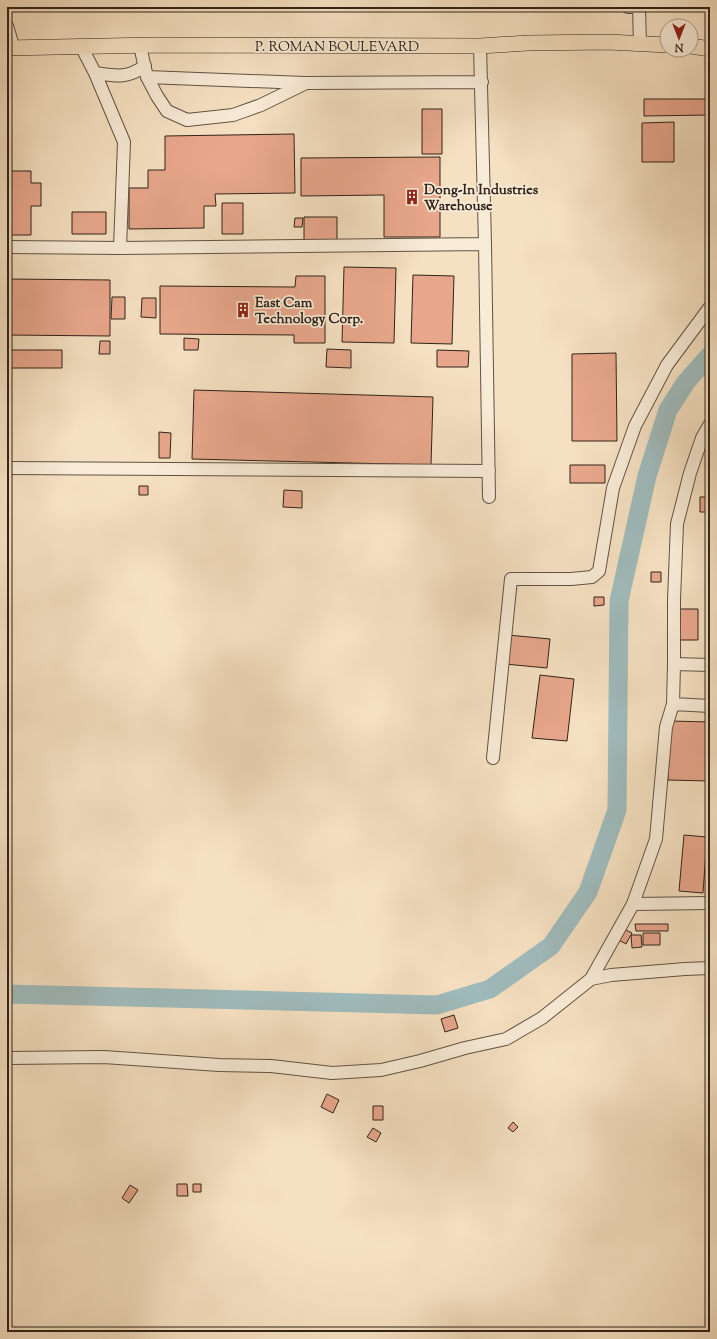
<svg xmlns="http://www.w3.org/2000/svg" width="717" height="1339" font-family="'Sorts Mill Goudy',serif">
  <rect width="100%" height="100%" fill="#f5e0c1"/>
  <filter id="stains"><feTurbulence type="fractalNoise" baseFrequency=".005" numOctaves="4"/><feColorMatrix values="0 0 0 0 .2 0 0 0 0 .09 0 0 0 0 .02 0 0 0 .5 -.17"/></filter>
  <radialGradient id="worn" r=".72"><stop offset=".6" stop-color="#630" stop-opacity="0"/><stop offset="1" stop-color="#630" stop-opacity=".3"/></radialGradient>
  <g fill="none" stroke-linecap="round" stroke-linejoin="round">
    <path stroke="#9fbbbc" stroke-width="19" d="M7,994l430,11 53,-16 61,-43 37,-54 29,-82 2,-209 28,-125 21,-66 18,-28 24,-27"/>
  </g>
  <path fill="#e8a78c" stroke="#302319" d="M644,99h66v16l-66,1z
    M422,109h20v45h-20z
    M674,122v40h-32v-39z
    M294,134l1,59 -80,1 1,12h-12v22l-75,1v-41h19v-18h17v-34z
    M440,157v80h-56v-42l-83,1v-38z
    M7,171h24v12h10v23h-10v29h-24z
    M222,203h21v31h-21z
    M72,212h34v22h-34z
    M304,217h33v24h-33z
    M295,218h8l-1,9h-8z
    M344,267l52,1 -2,75 -52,-1z
    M413,275l41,1 -2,68 -41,-1z
    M296,276h29v67h-31v-8l-134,-1v-48l135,1z
    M7,279l103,1v56l-103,-1z
    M112,297h13v22h-14z
    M142,298h14v20l-15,-1z
    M184,338l15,1 -1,11h-14z
    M100,341h10v13h-11z
    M327,349l24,1v18l-25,-1z
    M7,350h55v18h-55z
    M437,350l32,1 -1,16h-31z
    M616,353l1,88h-45v-87z
    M194,390l239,7 -2,68 -239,-6z
    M159,432l12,1 -1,25h-11z
    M708,437h2v50h-2z
    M570,465h35v18h-35z
    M139,486h9v9h-9z
    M284,490l18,1v17l-19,-1z
    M700,497h10v15h-10z
    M651,572h10v10h-10z
    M594,597h10v8l-10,1z
    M678,609h20v31h-20z
    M508,635l42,4 -3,29 -42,-4z
    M540,675l34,4 -7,62 -35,-3z
    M670,721l40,1v59l-42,-1z
    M684,835l23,2 -4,56 -24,-2z
    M635,924h33v7h-32z
    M622,928l10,5 -6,11 -11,-6z
    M643,933h17v12h-17z
    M631,935h10l1,12 -10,1z
    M454,1015l4,13 -13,4 -4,-13z
    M327,1094l12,6 -6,13 -12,-6z
    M373,1106h10v14h-10z
    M513,1122l5,5 -5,5 -5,-4z
    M373,1128l8,5 -5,9 -9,-5z
    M177,1184h10l1,12h-11z
    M193,1184h8v8h-8z
    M130,1185l8,5 -9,13 -7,-5z"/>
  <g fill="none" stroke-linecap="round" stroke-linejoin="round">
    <defs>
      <path id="minor" d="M628,7h11l1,37
        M7,26l7,23
        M140,46l7,31 10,19 10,15 20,9 46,-5 28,-10 43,-21
        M480,46l5,198
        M95,73c21,3 31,6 50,-7
        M147,77l158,6 177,-1
        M7,247l113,1 4,-106 -29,-69 -14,-27
        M120,248l365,-4 4,253
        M710,424l-8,14 -12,35 -13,51 -3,76v64l36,1
        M7,468l482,3
        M673,704l1,-40
        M493,758l18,-179h60l21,-2 7,-6 14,-83 22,-62 32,-61 43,-58
        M633,904l77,-1
        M591,979l42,-75 23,-65 10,-112 7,-23 37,2
        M7,1058l97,-1 115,8 52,1 61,7 49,-3 39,-9 45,-13 41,-9 36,-21 49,-39 20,-4 74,-6 25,-1"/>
      <path id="major" d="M691,46l19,3
        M7,48l147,-3 326,1 48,-3 80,-1 59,3"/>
    </defs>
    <use href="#minor" stroke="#615243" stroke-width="14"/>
    <use href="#major" stroke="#302319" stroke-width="16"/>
    <use href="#minor" stroke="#f8ebd7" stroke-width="12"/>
    <use href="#major" stroke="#f5e0c1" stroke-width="15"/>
  </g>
  <defs>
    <symbol id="building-bare" viewBox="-9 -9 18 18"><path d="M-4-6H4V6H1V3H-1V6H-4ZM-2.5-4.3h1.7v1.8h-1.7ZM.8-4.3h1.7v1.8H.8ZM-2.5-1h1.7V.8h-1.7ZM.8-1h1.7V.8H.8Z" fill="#8f2418" stroke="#f8ebd7" stroke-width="2.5" paint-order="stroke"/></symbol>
  </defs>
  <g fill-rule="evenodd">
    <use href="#building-bare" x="401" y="186" width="22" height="22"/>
    <use href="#building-bare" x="232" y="299" width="22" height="22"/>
  </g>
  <g text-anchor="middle" stroke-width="3.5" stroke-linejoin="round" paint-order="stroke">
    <g font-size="14" fill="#302319" stroke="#f8ebd7">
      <text x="337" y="51">P. ROMAN BOULEVARD</text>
    </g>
    <g font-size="14" font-weight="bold" fill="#302319" stroke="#f8ebd7" text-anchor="start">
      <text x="424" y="194">Dong-In Industries<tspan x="424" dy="16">Warehouse</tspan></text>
      <text x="255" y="307">East Cam<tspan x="255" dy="16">Technology Corp.</tspan></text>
    </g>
  </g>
  <rect width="717" height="1339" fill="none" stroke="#f5e0c1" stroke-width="24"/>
  <rect x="8" y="8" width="701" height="1323" fill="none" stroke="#302319" stroke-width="2"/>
  <rect x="12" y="12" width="693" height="1315" fill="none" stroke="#302319"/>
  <g transform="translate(679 38) rotate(180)"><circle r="19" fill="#f8ebd7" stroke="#a89b8b"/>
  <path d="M0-3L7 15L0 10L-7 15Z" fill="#8f2418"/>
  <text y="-6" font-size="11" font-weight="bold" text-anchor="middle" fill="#302319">N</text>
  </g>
  <rect width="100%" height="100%" filter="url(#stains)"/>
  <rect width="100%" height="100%" fill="url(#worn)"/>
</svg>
